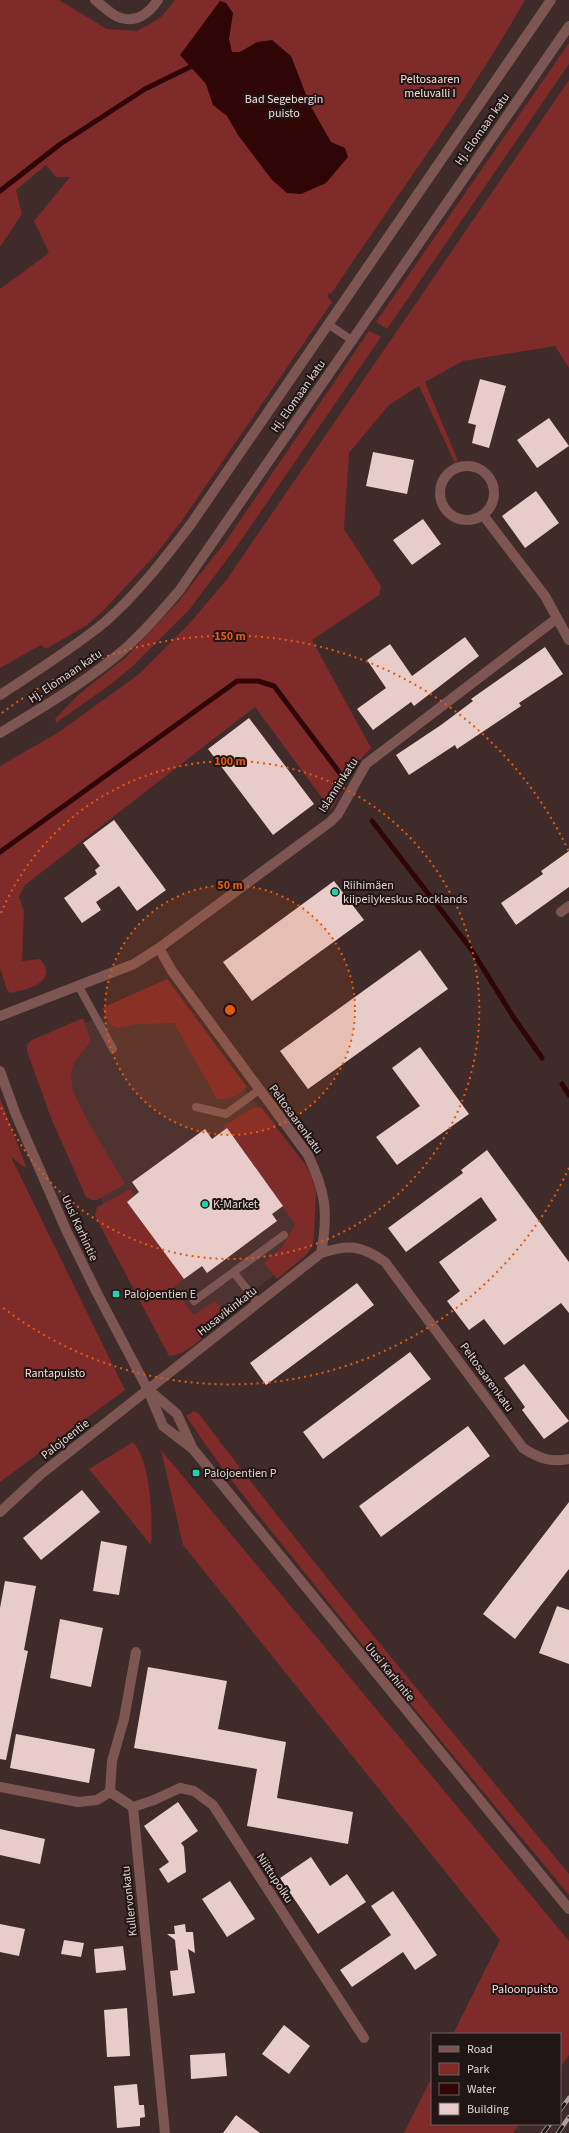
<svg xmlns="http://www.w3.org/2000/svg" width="569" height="2133" font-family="'Source Sans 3',sans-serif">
  <rect width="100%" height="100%" fill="#3f2b29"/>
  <path fill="#4f3330" d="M172,986l133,187 8,71 -139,110 -145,-307z"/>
  <path fill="#7e2b29" d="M0,0h59l48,29 30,2 23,-13 15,-18h350c-58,102 -129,196 -194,294l-1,-2 -3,4 5,6 -9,13 -140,204 -26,34 -55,59 -15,13 -41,24 -5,-4 -41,23v-379l49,-36 -15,-32 36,-44h-14l-10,-12 -30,25 6,24 -22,33z
    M569,43v21l-182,265 -11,-7z
    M569,80v288l-14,-22 -92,15 -38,21 33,79 -3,2 -36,-77 -30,19 -40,48 -5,76 37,57 -2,9 -67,45 59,108 -13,14 -27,48 -76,-103 -230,178 -6,12 5,14 -2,50 18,-2c20,23 -13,31 -30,34l-3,-3 -7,-22v-202l59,-34 80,-58 51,-51 37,-44z
    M369,331l12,6 -144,209 -48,64 -56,56 -22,18 -55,39 -1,-4 23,-24 48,-38 52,-55 48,-61z
    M167,979l80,108c-10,10 -16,12 -30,12l-43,-76 -37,1 -20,4 -7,-4 -8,-16z
    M83,1018l8,23 -17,22 -3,10 2,18 15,30 37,63 -28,16h-5l-6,-3 -35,-79 -24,-67v-7l5,-4z
    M0,1098l27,71 -16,-12 114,233 -125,92z
    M261,1107l44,57 6,11 5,16 -2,46 -2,10 -6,8 -29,24 -13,-16 18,-16 13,-23 -72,-98 30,-18z
    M130,1189l5,6 -8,7 57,77 -11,9 21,27 21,-14 8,10 -1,10c-14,11 -34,34 -53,35l-74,-140 2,-9z
    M194,1411l5,3c119,157 245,308 370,460v21c-86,-104 -173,-207 -256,-312 -44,-55 -89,-109 -127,-167z
    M133,1442c18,20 20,78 18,103l-62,-76z
    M161,1450l408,491v114l-9,13v-34h-107l47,-94 -317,-395z
    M432,2077v47h88l-7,9h-109z"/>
  <path fill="#300506" d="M220,1l6,2 7,10 -4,26 3,13h8l17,-10 15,-2 19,16 19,49 21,37 14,6 3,9 -22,26 -25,11 -14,-1 -15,-13 -34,-45 -11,-19 -14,-11 -7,-21 -26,-29z"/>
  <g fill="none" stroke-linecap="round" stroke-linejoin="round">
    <path stroke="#300506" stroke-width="5" d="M0,191l59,-46 86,-56 45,-22
      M372,821l99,128 43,69 28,40
      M0,852l237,-171h21l16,5 68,90
      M562,1084l7,11"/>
  </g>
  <path fill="#e8ccca" d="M480,379l26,7 -17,62 -17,-5 4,-18 -8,-2z
    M549,418l20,28 -32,22 -20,-28z
    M373,452l41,8 -7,34 -41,-8z
    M536,491l23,32 -34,25 -23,-32z
    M423,519l18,25 -29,21 -19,-25z
    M465,637l14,19 -65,50 -3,-4 -38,28 -16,-21 29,-21 -19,-28 23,-16 22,32z
    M545,647l18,27 -44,29 2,3 -64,43 -2,-4 -46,30 -13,-20 45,-30 32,-24 -2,-2z
    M249,718l65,86 -41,31 -65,-86z
    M114,820l52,70 -29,21 -18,-25 -23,16 5,8 -19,13 -18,-25 33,-24 -2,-4 5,-4 -17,-23z
    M569,851v36l-53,38 -15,-22 42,-29 -2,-3z
    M334,881l30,39 -112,81 -29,-39z
    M420,950l28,39 -140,100 -28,-38z
    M420,1047l49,67 -72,51 -21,-28 44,-31 -28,-38z
    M227,1128l56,78 -11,8 5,7 -70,52 -5,-7 -18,13 -57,-77 12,-10 -7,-10 73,-53 7,10z
    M487,1150l82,112v51l-8,-10 -57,42 -20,-26 -15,11 -22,-29 13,-10 -21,-29 58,-42 -16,-23 -75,55 -18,-24 75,-55 -2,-3z
    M357,1283l17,22 -108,80 -16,-22z
    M410,1352l21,27 -108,80 -20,-27z
    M524,1364l45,57 -25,18 -22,-29 3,-3 -21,-29z
    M468,1426l22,30 -109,81 -22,-31z
    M82,1490l18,22 -59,48 -18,-22z
    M569,1502v67l-54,70 -32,-25z
    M101,1541l26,5 -8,49 -26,-4z
    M5,1581l31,5 -12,64 4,1 -22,109 -6,-1v-151z
    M557,1606l12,4v54l-30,-11z
    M60,1619l43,9 -12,59 -41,-9z
    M148,1667l79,14 -9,48 68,13 -9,56 76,14 -5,32 -101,-18 10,-57 -123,-21z
    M16,1734l79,15 -6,34 -79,-15z
    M178,1802l20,29 -17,12 3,4 2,25 -18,11 -9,-14 10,-7 -25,-36z
    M0,1829l45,10 -5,25 -40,-9z
    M311,1857l19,29 17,-12 19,28 -48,32 -38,-56z
    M230,1881l25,38 -28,18 -25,-38z
    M393,1891l44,64 -22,15 -12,-18 -51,35 -12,-17 51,-35 -20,-29z
    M0,1924l25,5 -6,27 -19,-4z
    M185,1924l1,8h7l2,21 -7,-4 7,44 -22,3 -3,-25 8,-1 -3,-30 -8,-6h8l-1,-8z
    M64,1940l20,3 -3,14 -20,-3z
    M123,1946l3,24 -30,3 -2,-24z
    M127,2008l3,48 -23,1 -3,-47z
    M284,2025l26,21 -21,28 -27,-20z
    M225,2053l2,23 -36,3 -1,-24z
    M137,2084l2,21h5l1,12 -5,1v8l-23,2 -3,-42z
    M236,2115l24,18h-37z"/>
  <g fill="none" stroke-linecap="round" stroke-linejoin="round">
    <path stroke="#7d5653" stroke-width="8" d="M328,324l25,17
      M78,985l35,64
      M196,1107l30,7 33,-24
      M234,1273l24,30
      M194,1301l90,-66"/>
    <path stroke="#7d5653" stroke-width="10" d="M95,0c7,5 17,16 26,18 16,5 29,-6 37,-18
      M440 493a27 27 0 1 1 54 0a27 27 0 1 1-54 0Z
      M483,515l62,81 24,44
      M561,912l8,-6
      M159,948l13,23 136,184c17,36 21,57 13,98
      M0,1016l134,-52 25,-16 171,-126 8,-8 28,-50 190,-145
      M0,1512l41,-38 280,-221c28,-9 40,-8 64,9l138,186c15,10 28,15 46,11
      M0,1787l78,15 19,-2 13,-8 23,15 32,326
      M110,1792l2,-31 12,-42 12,-67
      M133,1807l21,-7 26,-12 14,3 19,14 151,233"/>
    <path stroke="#7d5653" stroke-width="10" d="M0,695c35,-23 72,-46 105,-73 33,-29 60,-64 86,-98l360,-524
      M0,733c40,-24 79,-47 115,-76 24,-19 44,-43 64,-66l390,-565
      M0,1071l16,44 51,117 30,61 51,97 15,36 30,23 376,460
      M150,1391l27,23 15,33"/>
    <defs>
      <path id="rail" d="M560,2110l9,-12
        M543,2133l7,-9
        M558,2133l11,-16"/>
    </defs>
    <use href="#rail" stroke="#af9f9d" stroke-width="4.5"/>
    <use href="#rail" stroke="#201615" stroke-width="3" stroke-dasharray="9" stroke-linecap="butt"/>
  </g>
  <circle cx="230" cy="1010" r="125" fill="#e8590c" fill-opacity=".12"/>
  <g fill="none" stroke="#e8590c" stroke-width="2" stroke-dasharray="2 4">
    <circle cx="230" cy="1010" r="125"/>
    <path d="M1 913A249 249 0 1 1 1 1107"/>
    <path d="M569 1168A374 374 0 0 1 2 1307M2 713A374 374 0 0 1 569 852"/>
  </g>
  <g fill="#1bd5b1" stroke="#201615" stroke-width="1.5">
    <circle cx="335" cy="892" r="4"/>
    <circle cx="205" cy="1204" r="4"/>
    <rect x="112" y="1290" width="8" height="8" rx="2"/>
    <rect x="192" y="1469" width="8" height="8" rx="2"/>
  </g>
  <g text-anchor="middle" stroke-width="4" stroke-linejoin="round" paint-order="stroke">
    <g font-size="12" fill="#f7ddda" stroke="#201615">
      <text x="430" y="83">Peltosaaren<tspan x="430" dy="14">meluvalli I</tspan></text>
      <text x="284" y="103">Bad Segebergin<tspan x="284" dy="14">puisto</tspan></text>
      <text x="55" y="1377">Rantapuisto</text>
      <text x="525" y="1993">Paloonpuisto</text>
    </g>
    <g font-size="12" fill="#e0d2d0" stroke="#201615">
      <text transform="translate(482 129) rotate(-55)" y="4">Hj. Elomaan katu</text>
      <text transform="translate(298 396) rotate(-55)" y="4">Hj. Elomaan katu</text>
      <text transform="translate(65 676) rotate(-34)" y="4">Hj. Elomaan katu</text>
      <text transform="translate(338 785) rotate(-57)" y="4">Islanninkatu</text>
      <text transform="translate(296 1119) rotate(54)" y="4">Peltosaarenkatu</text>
      <text transform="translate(80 1228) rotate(65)" y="4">Uusi Karhintie</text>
      <text transform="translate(227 1311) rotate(-38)" y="4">Husavikinkatu</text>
      <text transform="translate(487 1377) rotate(54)" y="4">Peltosaarenkatu</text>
      <text transform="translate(65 1439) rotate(-38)" y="4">Palojoentie</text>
      <text transform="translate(390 1672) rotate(51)" y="4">Uusi Karhintie</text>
      <text transform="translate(275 1878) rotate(57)" y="4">Niittupolku</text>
      <text transform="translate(129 1901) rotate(-96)" y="4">Kullervonkatu</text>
    </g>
    <g font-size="12" fill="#e0d2d0" stroke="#201615" text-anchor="start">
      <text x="343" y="889">Riihimäen<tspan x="343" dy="14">kiipeilykeskus Rocklands</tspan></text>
      <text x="213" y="1208">K-Market</text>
      <text x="124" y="1298">Palojoentien E</text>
      <text x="204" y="1477">Palojoentien P</text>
    </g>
  </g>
  <circle cx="230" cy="1010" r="6" fill="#e8590c" stroke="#201615" stroke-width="2"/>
  <g font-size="12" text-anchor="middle" font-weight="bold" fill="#e8590c" stroke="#201615" stroke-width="4" stroke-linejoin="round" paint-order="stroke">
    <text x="230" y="640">150 m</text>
    <text x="230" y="765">100 m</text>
    <text x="230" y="889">50 m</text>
  </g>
  <rect x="431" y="2033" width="130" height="92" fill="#201615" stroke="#6d6160"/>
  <rect x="439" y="2046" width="20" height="6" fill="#7d5653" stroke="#6d6160"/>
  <text x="467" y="2053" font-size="12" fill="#e0d2d0">Road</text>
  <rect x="439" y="2063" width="20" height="12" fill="#7e2b29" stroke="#6d6160"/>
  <text x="467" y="2073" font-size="12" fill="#e0d2d0">Park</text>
  <rect x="439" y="2083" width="20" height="12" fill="#300506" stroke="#6d6160"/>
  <text x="467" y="2093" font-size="12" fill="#e0d2d0">Water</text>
  <rect x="439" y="2103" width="20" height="12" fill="#e8ccca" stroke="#6d6160"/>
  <text x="467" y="2113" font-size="12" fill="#e0d2d0">Building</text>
</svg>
